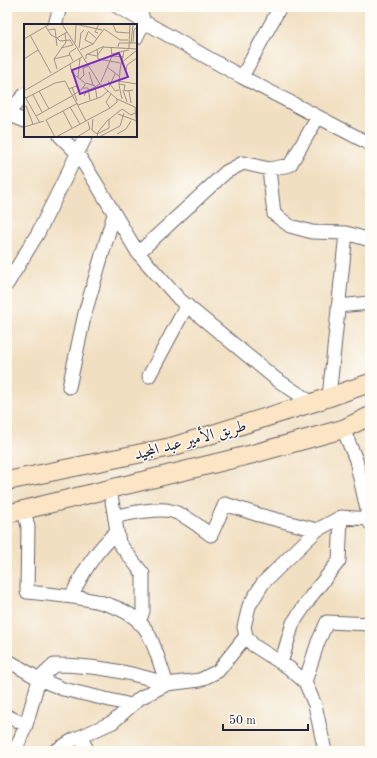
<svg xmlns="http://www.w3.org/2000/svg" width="377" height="758" font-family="'Old Standard TT',Amiri,serif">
  <rect width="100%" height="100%" fill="#fdfcf7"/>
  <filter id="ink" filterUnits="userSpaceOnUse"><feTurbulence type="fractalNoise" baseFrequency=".025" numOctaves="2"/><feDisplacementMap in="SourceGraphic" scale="8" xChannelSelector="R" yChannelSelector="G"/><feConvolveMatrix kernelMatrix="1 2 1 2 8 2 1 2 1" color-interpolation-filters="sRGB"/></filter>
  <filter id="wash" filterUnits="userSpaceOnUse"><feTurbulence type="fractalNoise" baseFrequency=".012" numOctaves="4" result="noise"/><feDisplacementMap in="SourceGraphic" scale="16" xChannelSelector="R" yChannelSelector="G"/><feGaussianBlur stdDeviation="0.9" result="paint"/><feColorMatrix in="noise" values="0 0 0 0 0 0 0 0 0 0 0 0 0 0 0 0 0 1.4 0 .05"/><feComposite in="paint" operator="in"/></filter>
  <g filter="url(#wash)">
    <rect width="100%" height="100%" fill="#f1dfc1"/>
  </g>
  <g filter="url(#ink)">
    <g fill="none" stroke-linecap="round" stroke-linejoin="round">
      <defs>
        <path id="street" d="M118,7l124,70 128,67
          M55,25l5,-18
          M136,38l8,-16 -5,-15
          M242,77l38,-70
          M7,114l18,-20
          M8,114l17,7
          M60,136l17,17 19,30 42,70 41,46 97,80 36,24
          M269,169l5,45 16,12 22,6 34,1 24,7
          M138,253l88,-81 17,-9 26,6 21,-4 28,-48
          M7,284l31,-51 48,-97
          M338,306l32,-3
          M149,376l38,-71
          M69,387l16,-74 29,-99
          M329,397l17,-164
          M343,429l13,31 14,63
          M110,489l9,54 24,31v37l-4,12
          M24,510l4,17 -1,65c36,4 101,5 121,41 8,15 13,35 19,51
          M115,516c15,-2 41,-9 56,-5 14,3 28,16 40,24l14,-31 34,11 58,15
          M71,597c13,-27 24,-45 46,-66
          M7,660l32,19 24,10 68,16
          M281,663l12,-40 19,-28 27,-34 2,-44
          M305,682l13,-40 9,-20 43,2
          M7,716l19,9
          M80,737l8,14
          M15,751l11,-26 13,-46 15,-14c39,0 77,7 113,19
          M55,751l18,-11 40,-18 27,-24 27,-14 33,-4 18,-9 28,-35
          M325,751l-10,-46 -10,-23 -16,-14 -36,-23 -7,-9 -2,-9 5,-21 14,-23 54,-53 24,-13 29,2"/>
        <path id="secondary" d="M7,481l164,-34 141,-44 58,-20
          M7,514l242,-59 94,-26 27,-13"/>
      </defs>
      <use href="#street" stroke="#6a646a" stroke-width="15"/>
      <use href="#secondary" stroke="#6a646a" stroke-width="20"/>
      <use href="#street" stroke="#fff" stroke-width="13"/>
      <use href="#secondary" stroke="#fce5c4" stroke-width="18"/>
    </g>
  </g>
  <g text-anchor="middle" stroke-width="3" stroke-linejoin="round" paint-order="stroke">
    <g font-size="16" fill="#22223b" stroke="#fdfcf7">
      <text transform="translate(190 439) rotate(-15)" y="6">طريق الأمير عبد المجيد</text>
    </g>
  </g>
  <g transform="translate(24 24)">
    <rect width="113" height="113" fill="#f1dfc1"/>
    <path fill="none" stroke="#9e938b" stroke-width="1" d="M38,0l38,60 17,15 20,9M51,0l27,6M89,0l3,8 13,1M22,3l5,8 6,3 10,-6M24,6l7,-1 2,17M64,7l9,8M64,8l-3,8 8,4M74,9l-3,-1 4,-8M6,11l21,38M33,14l3,3 10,-1 3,5M0,15l26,-15M109,18l1,-12 3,-3M51,19l1,-18M107,19l2,-18M87,23l1,9 12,1M94,23l1,-4h18M37,24l12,-3M55,24l2,-15 3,-3M105,24l1,-24M73,25l1,10 23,4 16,-13M56,26l13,-6 11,-15 16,11h8M63,30l10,2 7,-10M88,30l12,-3M0,35l14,-9M30,35l12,-17 -1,-9M62,35v-4l16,-8 35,2M49,37l-4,-8 7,-5M46,40l2,9 13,10M83,43l12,9M33,45l-3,-10 16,-4M102,47l1,-6 10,-7M65,48l4,13M54,53l2,-19M56,55l4,-4 -1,-7 5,-2M84,57l7,10 4,-1M94,57l19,3M77,58l11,-26M95,60l6,1 -1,5 3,1 6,-1M48,63l5,14M85,63l6,-13M59,64h5l2,12M99,66l4,12M0,67l58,-34M15,67l10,18M55,67l-3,-5 -7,3 17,32M105,67l2,12M0,71l16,28M9,71l9,17M60,72l2,-4 14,-8M2,74l29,-15 10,-2 4,8M98,75l-3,-14 1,-15 4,-19 5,-1M54,81l23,-8 7,-6M0,83l2,-1 7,18M46,83l10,17M111,83l2,23M86,84l-4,-6 5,-8M39,87l9,17M94,90l19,7M12,92l36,-20 10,-7 4,-6 9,3 2,12M69,95l-1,11 5,4 12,-6v-9M0,103l20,-6M93,110l9,-5 5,-8M31,113l-9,-17 32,-17M32,113l54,-29 7,-6v-3M53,113l13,-8 -2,-7M73,113l1,-5 9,-11 15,-12 9,6 4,-2M75,113l21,-11 4,-13"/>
    <path fill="#7b2cbf" fill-opacity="0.15" stroke="#7b2cbf" stroke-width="2" d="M95,29l9,24 -48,17 -8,-24z"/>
    <rect width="113" height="113" fill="none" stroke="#22223b" stroke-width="2"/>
  </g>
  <rect width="377" height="758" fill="none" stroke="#fdfcf7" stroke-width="24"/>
  <path d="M223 724v6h85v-6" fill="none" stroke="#22223b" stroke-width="2"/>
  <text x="229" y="724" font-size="12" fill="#22223b" stroke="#fdfcf7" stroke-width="3" paint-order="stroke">50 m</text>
</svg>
